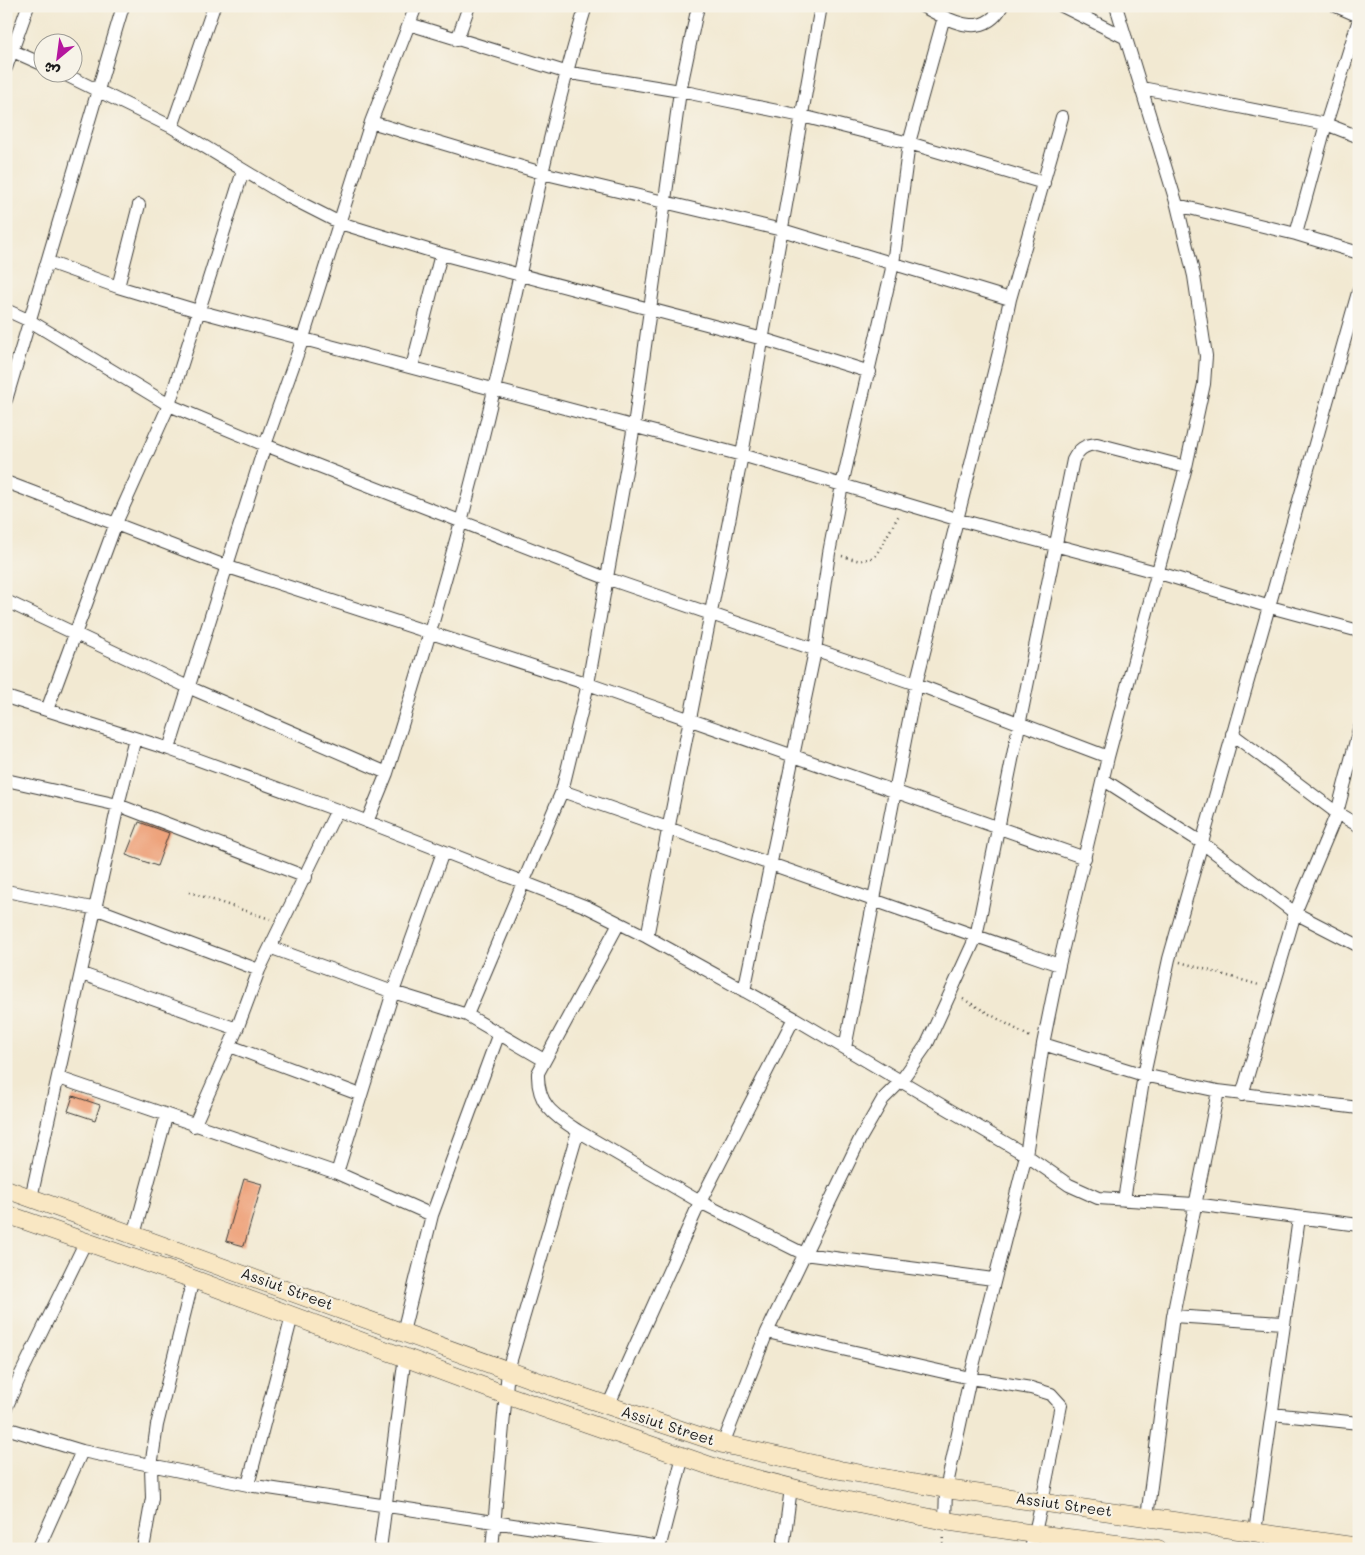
<svg xmlns="http://www.w3.org/2000/svg" width="1365" height="1555" font-family="Mali,'Playpen Sans Arabic',sans-serif">
  <rect width="100%" height="100%" fill="#f7f3e8"/>
  <filter id="ink" filterUnits="userSpaceOnUse"><feTurbulence type="fractalNoise" baseFrequency=".02" numOctaves="2"/><feDisplacementMap in="SourceGraphic" scale="10" xChannelSelector="R" yChannelSelector="G"/><feConvolveMatrix kernelMatrix="1 2 1 2 8 2 1 2 1" color-interpolation-filters="sRGB"/></filter>
  <filter id="wash" filterUnits="userSpaceOnUse"><feTurbulence type="fractalNoise" baseFrequency=".0096" numOctaves="4" result="noise"/><feDisplacementMap in="SourceGraphic" scale="20" xChannelSelector="R" yChannelSelector="G"/><feGaussianBlur stdDeviation="1.12" result="paint"/><feColorMatrix in="noise" values="0 0 0 0 0 0 0 0 0 0 0 0 0 0 0 0 0 1.4 0 .05"/><feComposite in="paint" operator="in"/></filter>
  <g filter="url(#wash)">
    <rect width="100%" height="100%" fill="#f2e9d2"/>
    <g id="blocks">
      <path fill="#eea37b" d="M139,822l30,11 -12,33 -31,-11z
        M73,1096l27,9 -5,15 -27,-9z
        M244,1179l18,5 -18,62 -18,-5z"/>
    </g>
  </g>
  <g filter="url(#ink)">
    <use href="#blocks" fill-opacity="0" stroke="#3c3b37" stroke-width="1"/>
    <g fill="none" stroke-linecap="round" stroke-linejoin="round">
      <defs>
        <path id="street" d="M416,6l-45,116 171,51 240,57 228,69
          M922,6c27,14 61,35 80,0
          M1062,6l64,32
          M1336,6l23,10
          M409,24l156,48 115,19 122,25 107,27 135,40
          M457,40l12,-34
          M6,48l36,16
          M6,68l22,-62
          M60,72l112,55 111,67 57,29 101,31 322,85 107,33
          M1142,88l184,36 33,13
          M172,127l42,-121
          M1177,205l119,29 63,19
          M1296,234l30,-110 33,-105
          M48,262l70,25 80,24 544,144 214,64 200,53 114,35 89,24
          M118,287l21,-82
          M6,310l24,11 139,84 96,40 341,133 310,106 192,73
          M412,367l29,-113
          M6,400l117,-394
          M6,482l222,85 360,117 497,174
          M6,601l182,86 199,86c40,-126 77,-254 107,-383 30,-128 53,-258 92,-384
          M6,697l163,52 168,61 250,97 60,30 147,81 232,137 17,-111 16,-79 49,-208 78,-290 18,-83 2,-28 -12,-80 -17,-71 -61,-199
          M47,710l69,-187 53,-118 74,-234
          M1232,734l105,79 22,13
          M169,749l96,-304 38,-107 68,-216
          M6,780l112,25 188,72
          M1104,780l97,62 94,71 64,33
          M562,791l497,174
          M367,822l20,-49
          M6,891l91,18 162,61
          M647,937l95,-482 79,-449
          M272,948l121,44 74,23 77,45
          M82,974l155,55
          M744,991l71,-340 14,-98 13,-68 51,-221 16,-121 35,-126
          M467,1015l95,-224 26,-107 46,-258 46,-335 18,-85
          M1043,1044l101,31 74,16 141,17
          M230,1046l131,49
          M845,1048l71,-364 83,-332 11,-53 52,-182
          M59,1078l278,95 95,42
          M1242,1095l53,-182 42,-100 22,-84
          M194,1126l43,-97 22,-59 78,-160
          M578,1131l122,71 104,52 189,25
          M337,1173l56,-181 50,-140
          M31,1198l87,-393 17,-67
          M1124,1200l20,-125 25,-116 190,-670
          M134,1235l32,-118
          M1173,1316l110,7
          M403,1332l29,-117 67,-182
          M767,1332l203,46 61,10 20,6 10,11 -19,97 -11,47
          M608,1406l92,-204 94,-184
          M6,1408l15,-34 64,-131
          M1272,1414l87,9
          M6,1428l76,23 166,34 412,62
          M723,1444l44,-112 93,-193 23,-40 18,-18 26,-37 49,-107 97,-477c6,-11 11,-15 24,-16l89,23
          M248,1485l44,-169
          M1147,1517l26,-201 45,-225
          M945,1521l1,-32 24,-111 56,-223 43,30 29,13 96,6 165,21
          M1255,1532l44,-314
          M38,1549l44,-98
          M143,1549l9,-51 -1,-31 6,-42 36,-146
          M380,1549l25,-193
          M492,1549l16,-179 70,-239c-24,-16 -41,-26 -40,-58l81,-150
          M659,1549l24,-93
          M783,1549l8,-61"/>
        <path id="secondary" d="M6,1189l553,200 164,55 117,26 106,19 413,58
          M6,1214l187,65 313,116 216,75 98,25 125,26 90,13 123,15"/>
      </defs>
      <use href="#street" stroke="#3c3b37" stroke-width="14"/>
      <use href="#secondary" stroke="#3c3b37" stroke-width="19"/>
      <path stroke="#3c3b37" stroke-width="2.5" stroke-dasharray="1 4" stroke-linecap="butt" d="M491,6l3,3 7,-3
        M842,556l18,5 15,-4 24,-42
        M189,892l81,27
        M1180,962l79,23
        M963,999l67,38
        M942,1549l1,-14"/>
      <use href="#street" stroke="#fff" stroke-width="12"/>
      <use href="#secondary" stroke="#f9e7c3" stroke-width="18"/>
    </g>
  </g>
  <g text-anchor="middle" stroke-width="4.5" stroke-linejoin="round" paint-order="stroke">
    <g font-size="15" fill="#1c1c1c" stroke="#f7f3e8">
      <text transform="translate(287 1289) rotate(20)" y="5">Assiut Street</text>
      <text transform="translate(668 1426) rotate(18)" y="5">Assiut Street</text>
      <text transform="translate(1064 1505) rotate(8)" y="5">Assiut Street</text>
    </g>
  </g>
  <rect width="1365" height="1555" fill="none" stroke="#f7f3e8" stroke-width="25"/>
  <g transform="translate(58 58) rotate(209)"><circle r="24" fill="#f7f3e8" stroke="#9f9d96"/>
  <path d="M0-4L9 19L0 12L-9 19Z" fill="#b5179e"/>
  <text y="-8" font-size="14" font-weight="bold" text-anchor="middle" fill="#1c1c1c">ش</text>
  </g>
</svg>
